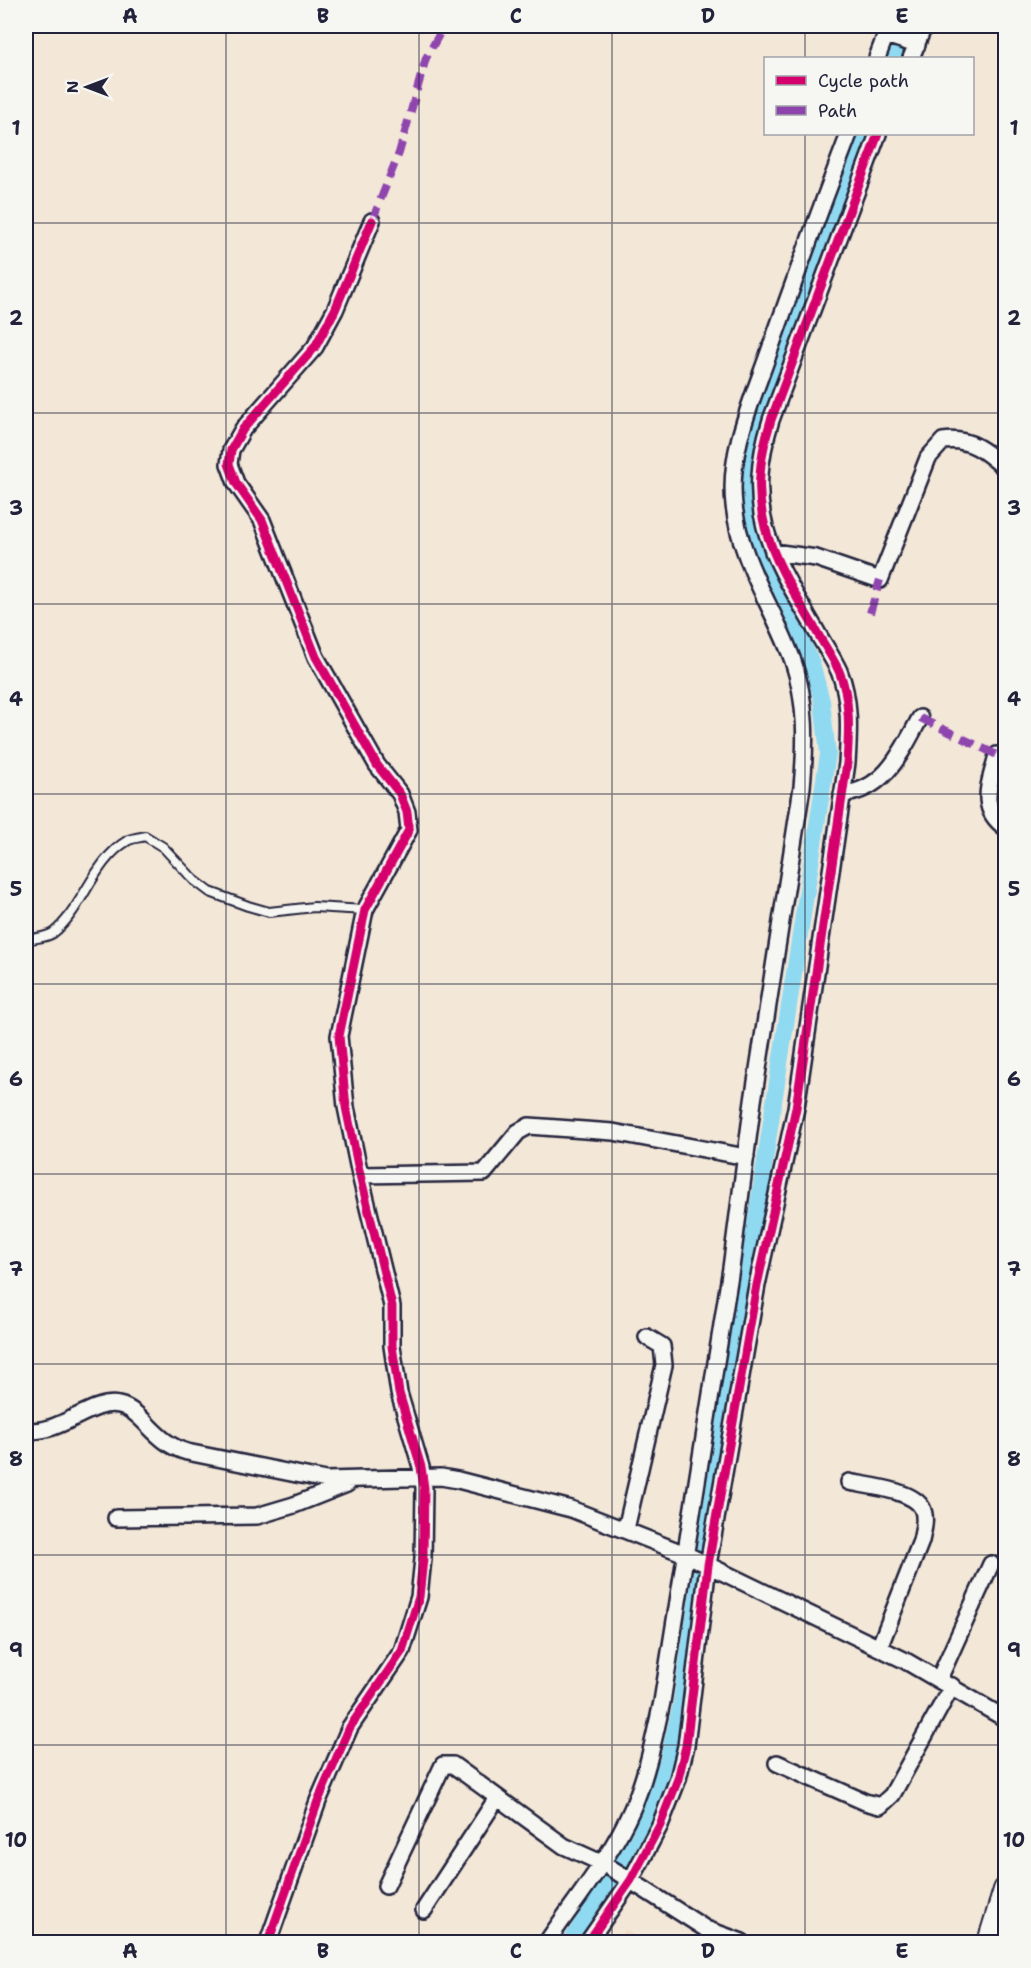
<svg xmlns="http://www.w3.org/2000/svg" width="1031" height="1968" font-family="'Shantell Sans',sans-serif">
  <rect width="100%" height="100%" fill="#f3e7d8"/>
  <filter id="ink" filterUnits="userSpaceOnUse"><feTurbulence type="fractalNoise" baseFrequency=".0167" numOctaves="2"/><feDisplacementMap in="SourceGraphic" scale="12" xChannelSelector="R" yChannelSelector="G"/><feConvolveMatrix kernelMatrix="1 2 1 2 8 2 1 2 1" color-interpolation-filters="sRGB"/></filter>
  <g filter="url(#ink)">
    <path fill="#f1dcc6" d="M625,1930l21,12h-30z"/>
    <g fill="none" stroke-linecap="round" stroke-linejoin="round">
      <path stroke="#90daf1" stroke-width="16" d="M896,58l14,-32
        M570,1942l69,-105 29,-78 12,-51 148,-954 -6,-53 -10,-38 -58,-120 -8,-59 1,-28 117,-322"/>
      <defs>
        <path id="service" d="M26,940c7,-2 20,-2 27,-7 29,-22 40,-72 74,-92 4,-3 12,-3 18,-5l18,11 31,33 16,12 38,14 21,6 45,-5 51,3"/>
        <path id="minor" d="M886,35l31,10
          M877,58l12,-32
          M911,58l13,-32
          M773,552l43,6 64,22 48,-122 15,-17c27,-4 44,11 63,28
          M997,755c-7,29 -20,53 9,73
          M842,794c43,-3 60,-43 78,-76
          M360,1175l124,-2 34,-41 11,-6 84,6 133,25
          M26,1430c33,6 65,-31 93,-25 24,5 35,38 68,47l139,28 115,-3 17,3 113,29 114,45 219,106 102,59
          M849,1482c19,4 64,8 73,26 5,10 1,23 -1,33l-42,107
          M116,1518l141,-2 37,-11 53,-21
          M626,1529l38,-164 -2,-19 -15,-9
          M939,1679l52,-115
          M777,1763l88,39 15,4 12,-11 60,-109
          M386,1886l57,-121h10l111,81 42,19 100,64 36,13
          M424,1910l73,-112
          M268,1942l50,-141 32,-74 52,-76 17,-54 4,-38 1,-71 -3,-21 -22,-74 -7,-47v-40l-32,-131 -14,-68 -7,-71 26,-126 44,-80 -2,-18 -7,-18 -23,-29 -61,-108 -54,-137 -26,-37 -7,-19 2,-14 12,-21 72,-82 20,-37 37,-89
          M547,1942c29,-43 64,-85 85,-133 15,-34 22,-71 30,-107l69,-434 22,-167 49,-314c4,-43 5,-85 -9,-126 -19,-53 -53,-99 -59,-156 -6,-52 17,-102 34,-150 26,-74 53,-148 81,-221
          M588,1942l43,-62 29,-55 18,-46 8,-33 22,-181 49,-280 39,-177 51,-345c2,-30 4,-64 -8,-92 -7,-15 -17,-29 -25,-44 -44,-75 -71,-118 -43,-207l107,-286"/>
        <path id="primary" d="M990,1942l16,-52"/>
      </defs>
      <use href="#service" stroke="#22223b" stroke-width="12"/>
      <use href="#minor" stroke="#22223b" stroke-width="20"/>
      <use href="#primary" stroke="#22223b" stroke-width="28"/>
      <use href="#service" stroke="#f6f6f2" stroke-width="8"/>
      <use href="#minor" stroke="#f6f6f2" stroke-width="15"/>
      <use href="#primary" stroke="#f6f6f2" stroke-width="24"/>
      <path stroke="#8e44ad" stroke-width="8" stroke-dasharray="15 8" stroke-linecap="butt" d="M372,221l27,-68 27,-95 15,-27 12,-5
        M870,613l10,-33
        M920,718l77,37"/>
      <defs>
        <path id="cycleway" d="M268,1942l50,-141 32,-74 52,-76 17,-54 4,-38 1,-71 -3,-21 -22,-74 -7,-47v-40l-32,-131 -14,-68 -7,-71 26,-126 44,-80 -2,-18 -7,-18 -23,-29 -61,-108 -54,-137 -26,-37 -7,-19 2,-14 12,-21 72,-82 20,-37 37,-89
          M588,1942l43,-62 29,-55 18,-46 8,-33 22,-181 49,-280 39,-177 51,-345c2,-30 4,-64 -8,-92 -7,-15 -17,-29 -25,-44 -44,-75 -71,-118 -43,-207l107,-286"/>
      </defs>
      <use href="#cycleway" stroke="#f6f6f2" stroke-width="13"/>
      <use href="#cycleway" stroke="#d6006c" stroke-width="9"/>
    </g>
  </g>
  <path fill="none" stroke="#22223b" stroke-width="1.5" stroke-opacity="0.55" d="M226,26v1916M419,26v1916M612,26v1916M805,26v32M805,134v1808M26,223h980M26,413h980M26,604h980M26,794h980M26,984h980M26,1174h980M26,1364h980M26,1555h980M26,1745h980"/>
  <rect width="1031" height="1968" fill="none" stroke="#f6f6f2" stroke-width="66"/>
  <rect x="764" y="57" width="210" height="78" fill="#f6f6f2" stroke="#a1a1a9" stroke-width="1.5"/>
  <rect x="776" y="76" width="30" height="9" fill="#d6006c" stroke="#a1a1a9" stroke-width="1.5"/>
  <text x="818" y="87" font-size="18" fill="#22223b">Cycle path</text>
  <rect x="776" y="106" width="30" height="9" fill="#8e44ad" stroke="#a1a1a9" stroke-width="1.5"/>
  <text x="818" y="117" font-size="18" fill="#22223b">Path</text>
  <g transform="translate(87 87) rotate(270)" stroke="#f6f6f2" stroke-width="4.5" paint-order="stroke">
  <path d="M0-4.5L10 22L0 15L-10 22Z" fill="#22223b"/>
  <text y="-9" font-size="16" font-weight="bold" text-anchor="middle" fill="#22223b">N</text>
  </g>
  <rect x="33" y="33" width="965" height="1902" fill="none" stroke="#22223b" stroke-width="2"/>
  <g font-size="20" text-anchor="middle" font-weight="bold" fill="#22223b">
    <text x="130" y="23">A</text>
    <text x="323" y="23">B</text>
    <text x="516" y="23">C</text>
    <text x="708" y="23">D</text>
    <text x="902" y="23">E</text>
    <text x="16" y="135">1</text>
    <text x="1014" y="135">1</text>
    <text x="16" y="325">2</text>
    <text x="1014" y="325">2</text>
    <text x="16" y="515">3</text>
    <text x="1014" y="515">3</text>
    <text x="16" y="706">4</text>
    <text x="1014" y="706">4</text>
    <text x="16" y="896">5</text>
    <text x="1014" y="896">5</text>
    <text x="16" y="1086">6</text>
    <text x="1014" y="1086">6</text>
    <text x="16" y="1276">7</text>
    <text x="1014" y="1276">7</text>
    <text x="16" y="1466">8</text>
    <text x="1014" y="1466">8</text>
    <text x="16" y="1657">9</text>
    <text x="1014" y="1657">9</text>
    <text x="16" y="1847">10</text>
    <text x="1014" y="1847">10</text>
    <text x="130" y="1958">A</text>
    <text x="323" y="1958">B</text>
    <text x="516" y="1958">C</text>
    <text x="708" y="1958">D</text>
    <text x="902" y="1958">E</text>
  </g>
</svg>
